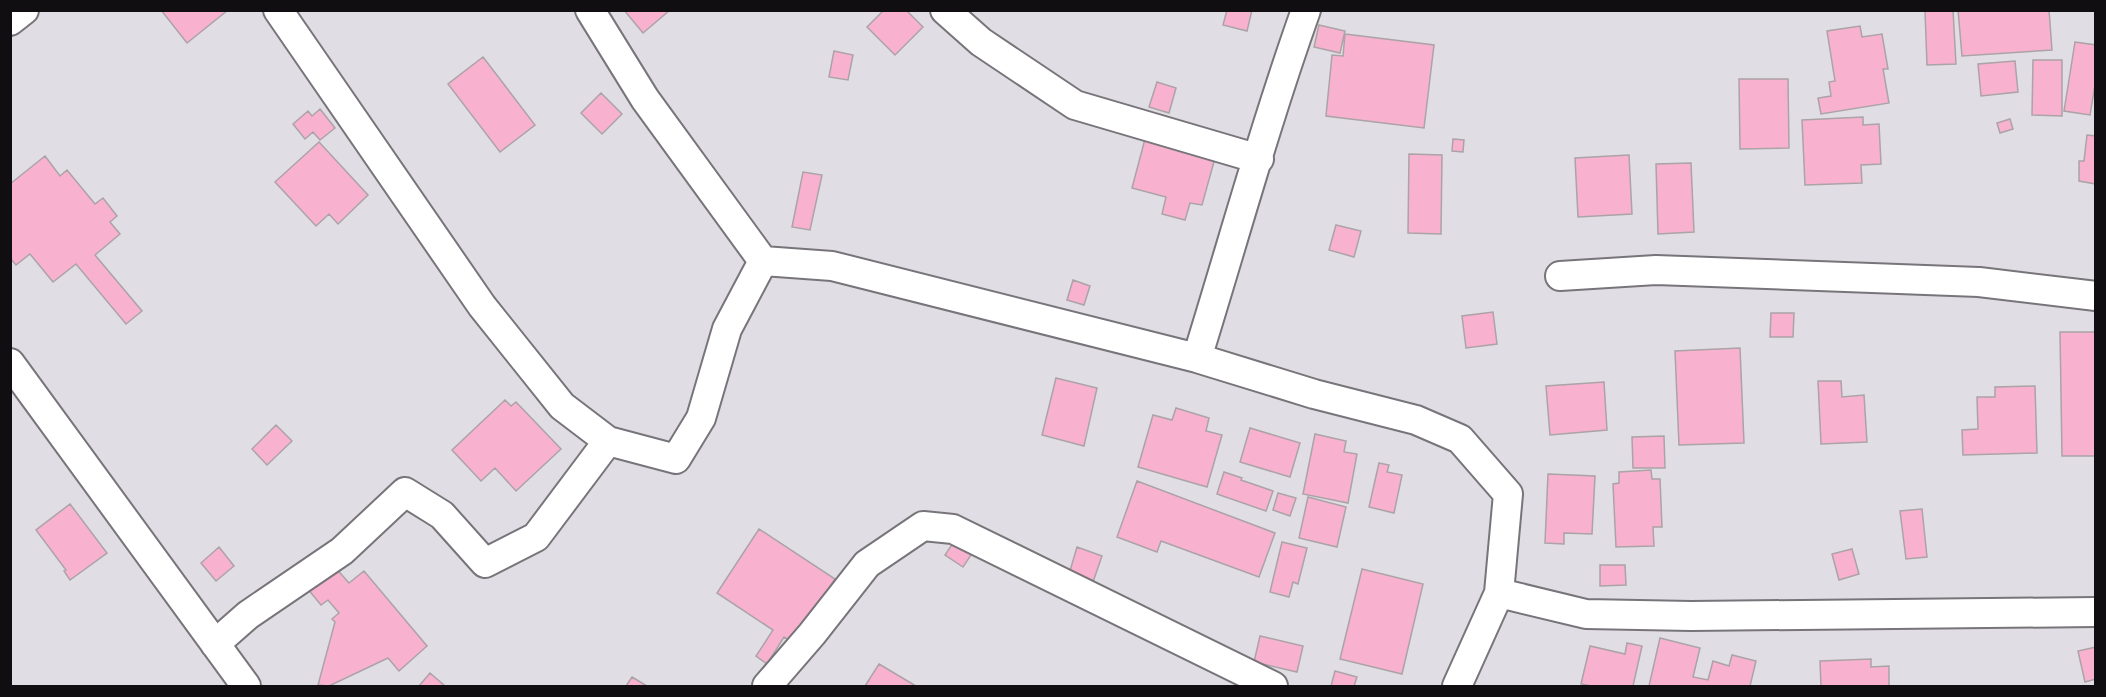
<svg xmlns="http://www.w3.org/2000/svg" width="2106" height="697" font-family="'Libre Baskerville',serif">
  <rect width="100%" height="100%" fill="#e1dde4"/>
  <path fill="#f8b2d0" stroke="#aba3a6" stroke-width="1.5" d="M161,10h67l-41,33z
    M624,10h46l-27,23z
    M884,10h22l17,17 -28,28 -28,-28z
    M1227,10h25l-5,21 -24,-6z
    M1953,10l3,54 -29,1 -2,-54z
    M1958,10h91l3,40 -90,6z
    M1319,25l26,6 -5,22 -26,-6z
    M1860,26l2,11 20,-3 6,35h-5l6,34 -68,11 -3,-16 13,-2 -2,-14 6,-1 -8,-50z
    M1345,34l89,11 -10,83 -98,-12 6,-61 11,1z
    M2075,42l21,3v34l-6,36 -26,-4z
    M834,51l19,4 -5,25 -19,-3z
    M483,57l52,68 -35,27 -52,-68z
    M2033,60h29v56l-30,-1z
    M2015,61l3,31 -37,4 -3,-32z
    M1739,79h49l1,69 -49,1z
    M1157,82l19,6 -7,25 -20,-6z
    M601,93l21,21 -20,20 -21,-21z
    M320,109l15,19 -15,12 -7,-8 -8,7 -12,-15 15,-13 4,5z
    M1863,117v8l16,-1 2,40 -20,1 1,18 -57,2 -3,-65z
    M2010,119l3,10 -13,4 -3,-10z
    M2087,135l9,1v48l-17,-3v-20h5z
    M1145,139l70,19 -13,47 -12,-2 -5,17 -23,-6 4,-17 -34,-9z
    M1453,139l11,1 -1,12 -11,-1z
    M319,142l49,53 -30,29 -9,-10 -13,12 -41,-44z
    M1409,154l33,1 -1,79 -33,-1z
    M1629,155l3,59 -54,3 -3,-59z
    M45,156l15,20 7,-6 28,34 8,-6 14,18 -7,6 10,12 -25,21 47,56 -16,13 -50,-60 -23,18 -23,-28 -14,11 -6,-7v-74z
    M1691,163l3,69 -36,2 -2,-70z
    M803,172l19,3 -12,55 -18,-3z
    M1336,225l25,6 -7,26 -25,-7z
    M1073,280l17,6 -6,19 -17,-5z
    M1493,312l4,32 -31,4 -4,-32z
    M1771,313h23l-1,24h-23z
    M2060,332h36v124h-34z
    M1740,348l4,95 -65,2 -4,-94z
    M1056,378l41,10 -13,58 -42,-11z
    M1818,381h23l1,16 22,-2 3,47 -46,2z
    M1604,382l3,48 -57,5 -4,-49z
    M2035,386l2,67 -74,2 -1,-25 16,-1 -1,-32h18v-10z
    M505,400l6,6 5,-4 45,47 -45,42 -21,-23 -14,13 -29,-31z
    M1176,408l33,10 -3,13 16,4 -15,52 -69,-20 15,-52 19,5z
    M276,425l16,16 -25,24 -15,-16z
    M1250,428l50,15 -10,34 -50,-15z
    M1315,434l31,7 -2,11 13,2 -9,49 -45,-9z
    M1664,436l1,32h-32l-1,-31z
    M1379,463l10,2 -2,7 15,3 -8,38 -25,-6z
    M1651,470l1,9h8l2,48h-9l1,19 -38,1 -3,-63 6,-1v-11z
    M1224,472l18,6 -1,2 32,11 -7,20 -49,-17z
    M1548,474l47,2 -3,58 -28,-1v11l-19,-1z
    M1137,481l138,52 -16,44 -98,-36 -4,11 -40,-15z
    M1278,493l18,5 -6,18 -17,-6z
    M1308,497l38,10 -9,40 -38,-9z
    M70,504l37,49 -37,27 -6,-9 2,-1 -30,-40z
    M1922,509l5,48 -21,2 -6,-48z
    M759,529l76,50 -41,64 -10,-6 -17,27 -11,-8 17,-26 -56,-37z
    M957,537l18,12 -12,18 -18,-12z
    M1282,542l25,6 -9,36 -5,-2 -4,15 -19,-5z
    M219,547l15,19 -18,15 -15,-18z
    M1077,547l25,9 -9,26 -24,-8z
    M1852,549l7,25 -20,6 -7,-26z
    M1600,565h25l1,20 -26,1z
    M334,566l15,17 15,-12 63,75 -28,25 -11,-13 -59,28 -11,-1 17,-63 -3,-3 7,-6 -11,-13 -7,5 -14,-17z
    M1362,569l61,15 -21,90 -62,-15z
    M1260,636l43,10 -6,26 -43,-10z
    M1660,638l40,10 -7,29 15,3 5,-19 16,5 3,-11 24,6 -6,25h-101z
    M1627,643l15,3 -9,40h-41l-11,-2 9,-38 35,8z
    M2096,647v32l-11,3 -7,-31z
    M1871,659v8l18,-1v20h-68l-1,-25z
    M879,664l37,22h-51z
    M1335,671l22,6 -3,9h4h-27z
    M430,673l15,13h-26z
    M632,677l15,9h-21z"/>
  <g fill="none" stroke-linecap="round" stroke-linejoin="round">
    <defs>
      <path id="minor" d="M278,10l204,296 80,100 46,35 68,18 25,-41 26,-89 36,-68
        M590,10l55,89 118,162 69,5 365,92 117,36 102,26 44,19 48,55 -9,99 -42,93
        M945,10l36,32 94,63 184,54
        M10,21l14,-11
        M1560,276l96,-6 323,12 117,14
        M1197,358c36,-116 68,-233 109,-348
        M10,363l236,323
        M1499,593l87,21 105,2 405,-4
        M215,644l33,-29 94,-64 63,-59 37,23 43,48 51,-26 72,-96
        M767,686l45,-52 55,-70 56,-38 30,3 320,157"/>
    </defs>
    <use href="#minor" stroke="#77747a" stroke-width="32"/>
    <use href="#minor" stroke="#fff" stroke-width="28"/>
  </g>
  <rect width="2106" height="697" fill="none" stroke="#100e11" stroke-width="24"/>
</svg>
